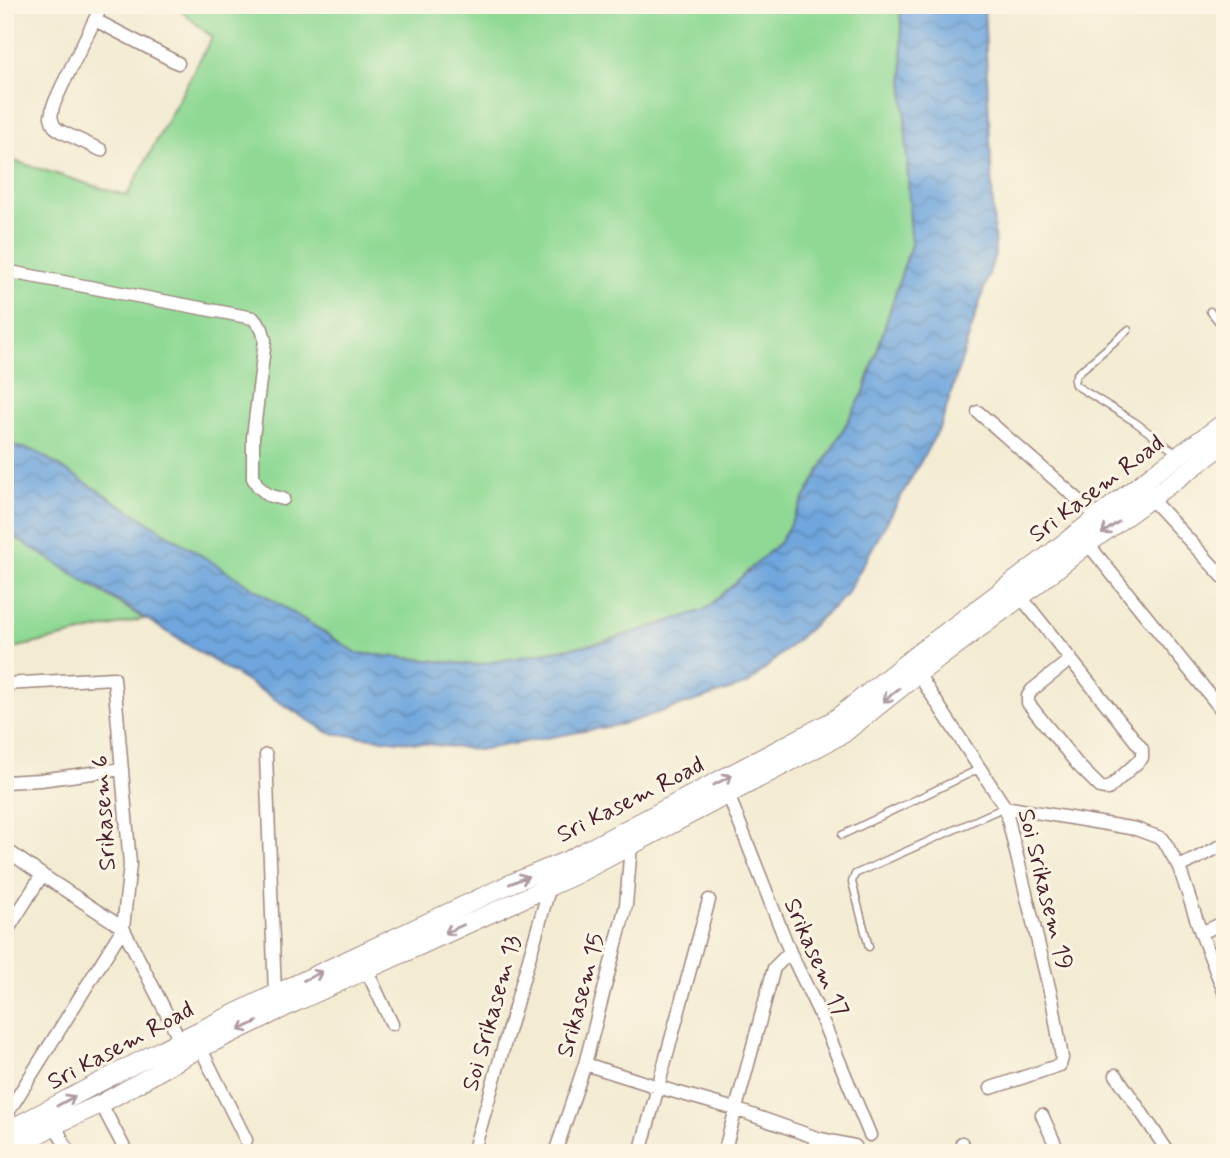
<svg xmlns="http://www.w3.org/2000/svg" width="1230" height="1158" font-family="Mynerve,sans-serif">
  <defs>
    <pattern id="water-waves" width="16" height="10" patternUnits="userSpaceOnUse" patternTransform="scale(1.75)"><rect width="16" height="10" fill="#6ea6dd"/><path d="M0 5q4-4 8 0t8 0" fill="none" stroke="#5c87b3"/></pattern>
  </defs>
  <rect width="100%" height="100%" fill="#fcf5e5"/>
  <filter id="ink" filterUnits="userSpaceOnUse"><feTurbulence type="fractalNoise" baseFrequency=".0143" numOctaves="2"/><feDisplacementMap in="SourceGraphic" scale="14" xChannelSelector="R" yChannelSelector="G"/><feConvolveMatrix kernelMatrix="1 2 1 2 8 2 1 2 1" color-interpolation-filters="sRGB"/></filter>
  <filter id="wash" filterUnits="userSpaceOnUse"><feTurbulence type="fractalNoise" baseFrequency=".00686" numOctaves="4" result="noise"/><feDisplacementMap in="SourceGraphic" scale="28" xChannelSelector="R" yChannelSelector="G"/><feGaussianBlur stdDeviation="1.57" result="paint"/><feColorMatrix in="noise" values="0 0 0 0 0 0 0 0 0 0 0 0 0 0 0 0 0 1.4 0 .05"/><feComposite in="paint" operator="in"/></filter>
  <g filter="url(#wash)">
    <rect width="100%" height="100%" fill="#f3ecd3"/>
    <path fill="#8fd994" stroke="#6c7c60" stroke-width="2" d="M174,5h726l11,239 -47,148 -84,150 -75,68 -102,32 -127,23 -119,-12 -322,-202 -30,-7v-286l122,38 85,-159z
      M5,531l139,88 -139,31z"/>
    <path fill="url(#water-waves)" stroke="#5c6284" stroke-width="2" d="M900,5h84l11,249 -54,171 -95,170 -98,89 -125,40 -144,26 -150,-17 -324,-202v-87l30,7 322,202 119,12 127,-23 102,-32 75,-68 84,-150 47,-148z"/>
  </g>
  <g filter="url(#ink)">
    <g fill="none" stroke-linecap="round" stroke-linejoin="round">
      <defs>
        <path id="lane" d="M1210,311l15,19
          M1128,330l-51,44 -3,7 1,4 60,37 41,31
          M842,835l137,-66
          M869,947l-17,-65 3,-8 150,-67"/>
        <path id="street" d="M95,20l83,43
          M101,150l-41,-19 -6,-5 -3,-9 2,-11 9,-20 40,-81
          M5,271l248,47 9,11 3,11 -12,97v41l5,8 10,9 15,4
          M978,412l120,105
          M1150,498l75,81
          M1088,544l137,170
          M1021,597l121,152v9l-34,31 -8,-2 -22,-22 -50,-62v-7l4,-6 39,-31
          M918,674l87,133 48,197 9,54 -2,7 -69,23
          M5,684l109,-6 16,186 -7,64 57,112
          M266,755l9,239
          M5,782l35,-2 82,-11
          M728,794l62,158 28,58 52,125
          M1005,807l131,22 27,10 16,28 22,66 24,61
          M5,849l37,26 81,53 -118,189
          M1179,867l46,-23
          M1201,933l24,-11
          M5,934l37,-59
          M366,969l26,55
          M201,1049l45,91
          M585,1064l73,23 77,22 82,29 38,8
          M1116,1075l53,78
          M101,1104l26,49
          M1042,1115l17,38
          M55,1125l14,28
          M962,1143l5,10
          M473,1153l77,-267
          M555,1153l30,-89 41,-159 5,-60
          M640,1153l69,-253
          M724,1153l50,-185 16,-16
          M812,1153l5,-15"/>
        <path id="secondary" d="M5,1132l175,-92 95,-46 237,-111 56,-23 266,-140 83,-66 120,-90 116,-90 72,-52
          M5,1152l54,-29 42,-19 92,-52 103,-50 279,-127 268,-141 75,-60 103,-77 67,-53 137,-100"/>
      </defs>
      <use href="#lane" stroke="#9e867f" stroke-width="9"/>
      <use href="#street" stroke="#9e867f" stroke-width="15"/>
      <use href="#secondary" stroke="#9e867f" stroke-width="20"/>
      <use href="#lane" stroke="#fff" stroke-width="6"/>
      <use href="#street" stroke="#fff" stroke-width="12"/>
      <use href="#secondary" stroke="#fff" stroke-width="18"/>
    </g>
    <defs><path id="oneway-shaft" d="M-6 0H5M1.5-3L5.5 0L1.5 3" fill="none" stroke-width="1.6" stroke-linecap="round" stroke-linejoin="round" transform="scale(1.75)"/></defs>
    <g stroke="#ae9aa0">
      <use href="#oneway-shaft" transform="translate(1110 528) rotate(144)"/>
      <use href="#oneway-shaft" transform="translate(891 695) rotate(141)"/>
      <use href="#oneway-shaft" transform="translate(723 780) rotate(-28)"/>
      <use href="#oneway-shaft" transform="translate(519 880) rotate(-23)"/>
      <use href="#oneway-shaft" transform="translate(454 929) rotate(156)"/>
      <use href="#oneway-shaft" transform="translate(313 976) rotate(-25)"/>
      <use href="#oneway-shaft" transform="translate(248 1026) rotate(154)"/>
      <use href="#oneway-shaft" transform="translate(66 1101) rotate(-29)"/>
    </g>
  </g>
  <g text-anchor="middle" stroke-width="6" stroke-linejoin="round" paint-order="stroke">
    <g font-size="24" fill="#4a1f2b" stroke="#fcf5e5">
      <text transform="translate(1096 488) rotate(-37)" y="8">Sri Kasem Road</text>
      <text transform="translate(630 799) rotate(-27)" y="8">Sri Kasem Road</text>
      <text transform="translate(103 813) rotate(-94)" y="8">Srikasem 6</text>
      <text transform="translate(1046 889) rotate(76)" y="8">Soi Srikasem 19</text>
      <text transform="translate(817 957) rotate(66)" y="8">Srikasem 17</text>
      <text transform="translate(580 995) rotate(-75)" y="8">Srikasem 15</text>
      <text transform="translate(491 1013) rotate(-74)" y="8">Soi Srikasem 13</text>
      <text transform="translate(120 1045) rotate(-28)" y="8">Sri Kasem Road</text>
    </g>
  </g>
  <rect width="1230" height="1158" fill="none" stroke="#fcf5e5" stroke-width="28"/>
</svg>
